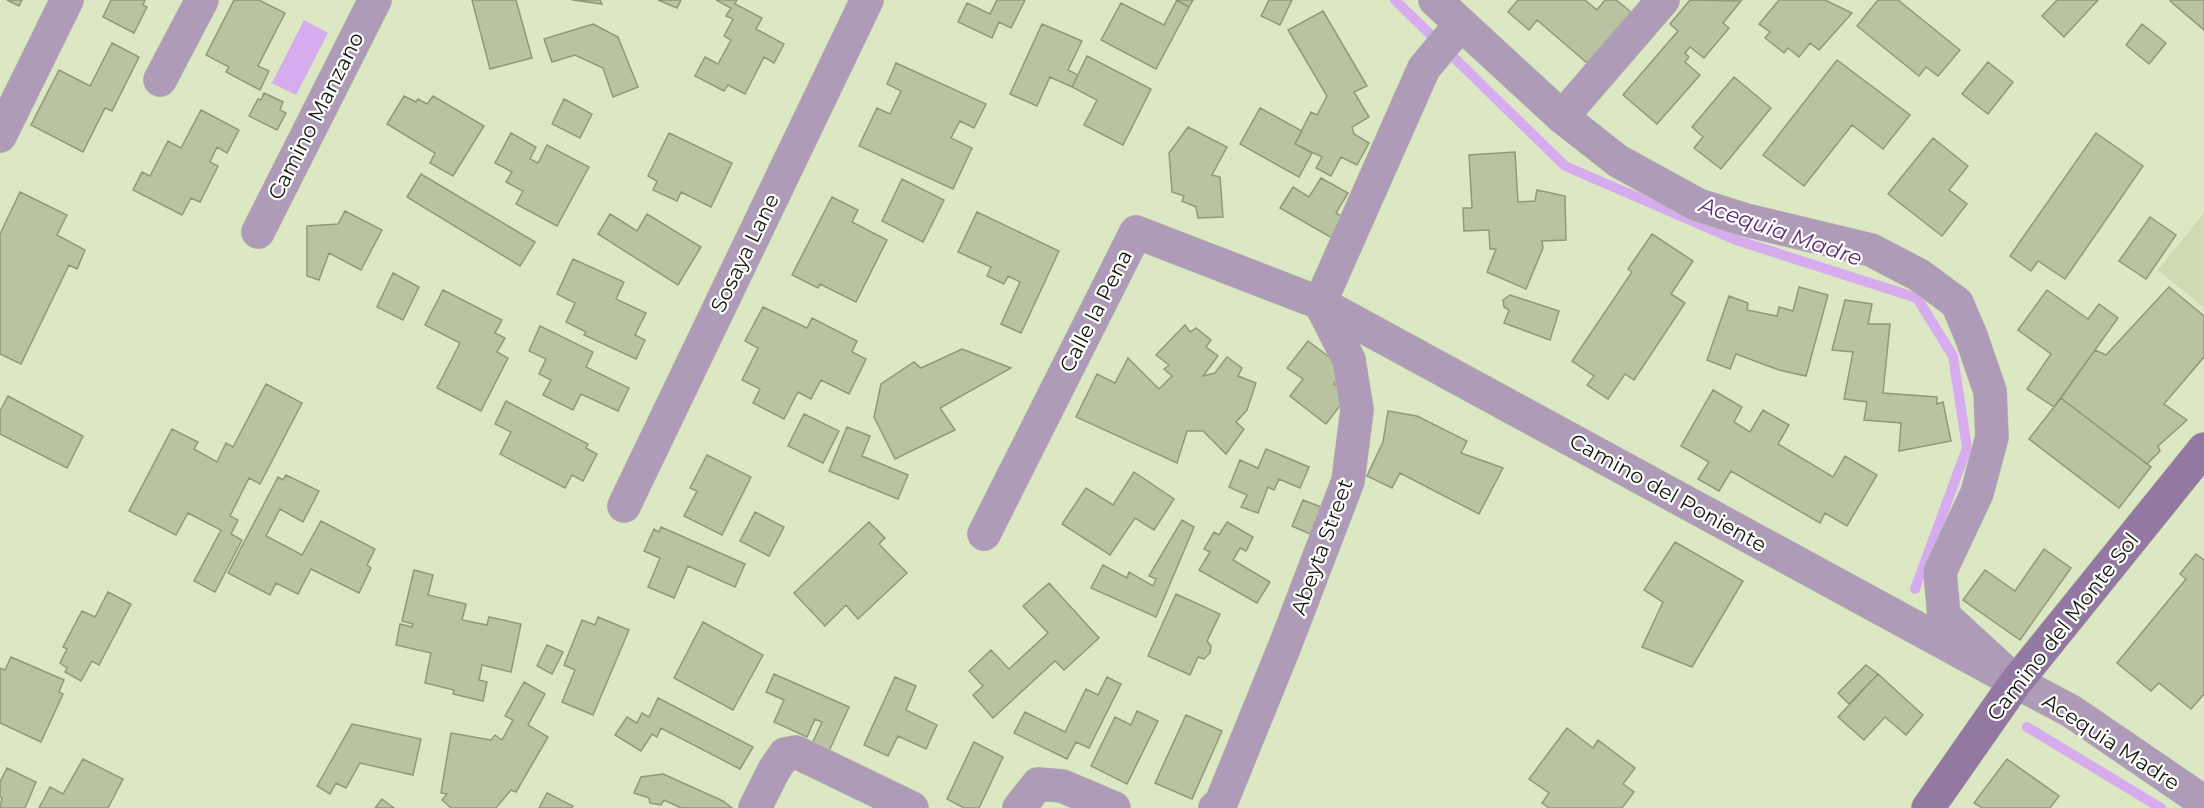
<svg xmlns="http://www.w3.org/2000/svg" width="2204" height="808" font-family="Montserrat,sans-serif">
  <rect width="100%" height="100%" fill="#dce7c4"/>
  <path fill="#cedbb2" d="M2204,213v95l-46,-38z"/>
  <path fill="#d6acef" d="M304,20l24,13 -32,62 -24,-12z"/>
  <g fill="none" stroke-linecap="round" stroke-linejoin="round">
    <path stroke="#d6acef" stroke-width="10" d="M1395,0l170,166 171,74 181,58 36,58 14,92 -52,141
      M2027,727l134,81"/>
  </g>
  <path fill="#b9c3a1" stroke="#909979" stroke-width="1.5" d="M7,0h15l-3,6z
    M111,0h34l-2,5 4,2 -13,26 -31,-16z
    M234,0h25l26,13 -27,53 11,5 -9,19 -34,-18 3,-5 -23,-12z
    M472,0h44l16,58 -42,11z
    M572,0h28l2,4 -29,-4z
    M658,0h23l-4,8z
    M716,0h21l-2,4 27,14 -6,11 28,15 -10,19 -10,-6 -19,37 -17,-9 -4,6 -29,-15 10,-19 13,7 13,-24 -7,-4 9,-17 -7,-3 5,-8z
    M997,0h28l-14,28 -12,-6 -7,16 -34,-16 9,-19 23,11z
    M1176,0h17l-4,7z
    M1177,0l12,7 -33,62 -55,-29 20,-37 43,22z
    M1269,0h23l-12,25 -19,-9z
    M1518,0h67l12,10 8,-10h11l15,12 -44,51 -50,-43 -8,10 -21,-18z
    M1690,0l51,1 -18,22 6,5 -25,30 -14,-11 -5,6 4,4 -4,5 15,13 -43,49 -34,-29 55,-64 -8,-7z
    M1779,0h46l27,13 -33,37 -9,-7 -11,14 -11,-9 -4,5 -19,-15 5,-6 -11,-8z
    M1878,0h20l62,50 -22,26 -12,-9 -7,9 -62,-50z
    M2057,0h41l-34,37 -22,-21z
    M2204,0v30l-34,-29 1,-1z
    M1323,11l44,75 -13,6 15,25 -17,10 2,7 15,9 -12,22 -16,-8 -10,19 -15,-8 6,-11 -27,-13 16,-32 6,3 10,-19 -39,-66z
    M593,24l25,13 20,50 -25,10 -10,-29 -28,-13 -23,7 -8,-23z
    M1042,24l40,17 -14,29 10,5 -6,12 -22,-10 -13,29 -27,-12z
    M2142,24l24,19 -17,21 -23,-19z
    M112,43l27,14 -27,54 -7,-3 -22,44 -52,-27 28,-55 31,16z
    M1087,56l64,33 -28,56 -39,-20 13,-25 -25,-13z
    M1837,60l73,55 -27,34 -31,-24 -48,61 -41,-31z
    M1988,62l25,20 -25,32 -26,-20z
    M896,63l90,41 -12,24 -14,-7 -9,17 21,10 -19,41 -94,-43 18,-38 13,6 11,-23 -14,-7z
    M1734,77l37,31 -50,61 -27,-21 9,-11 -11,-10z
    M264,93l19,9 -3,8 6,3 -9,17 -28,-14 9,-17 3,1z
    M404,96l12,6 2,-3 9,5 6,-8 51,30 -31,50 -23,-13 5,-10 -48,-29z
    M564,99l28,15 -12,24 -28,-14z
    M1260,108l42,23 -7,13 17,9 -13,24 -59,-33z
    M201,110l38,20 -12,23 -10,-6 -7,15 8,4 -18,36 -9,-4 -9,17 -49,-25 9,-18 8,4 18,-35 13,7z
    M1188,127l39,20 -15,28 8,2 3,40 -25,1 -2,-11 -14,-6 2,-5 -12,-4 -3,-39z
    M511,133l25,14 -6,12 8,4 9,-18 42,22 -32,59 -41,-22 7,-13 -17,-9 6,-10 -17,-9z
    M669,133l63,30 -21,44 -30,-15 -4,9 -24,-11 4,-9 -9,-5z
    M2096,133l47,33 -78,113 -27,-18 -7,10 -21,-15z
    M1933,138l35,28 -19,24 18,14 -25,32 -54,-42z
    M1515,152l3,50 17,-1 2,-11 28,6 1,44 -24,1 1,7 -17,41 -39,-17 9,-23h-6l-1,-19 -25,1 -1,-23h9l-3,-53z
    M421,174l114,68 -15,24 -113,-69z
    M1321,178l27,15 -12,20 8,5 -12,20 -52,-30 13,-21 16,10z
    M902,179l42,21 -21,42 -41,-21z
    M20,192l47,23 -10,20 28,15 -8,19 -8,-4 -48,99 -21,-10v-120z
    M832,197l26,13 -6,12 35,18 -31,62 -36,-18 -2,4 -26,-13z
    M345,211l37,19 -21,40 -32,-17 -10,27 -12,-4v-50l31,-2z
    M977,212l82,39 -38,82 -20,-9 19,-42 -12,-6 -4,8 -17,-8 4,-9 -33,-15z
    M610,214l27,17 10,-17 54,33 -23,38 -80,-51z
    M2150,217l26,18 -30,44 -27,-18z
    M1652,234l41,27 -22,33 14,9 -51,77 -9,-6 -17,25 -21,-14 7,-9 -22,-15 60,-89 -4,-3z
    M573,259l51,23 -8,17 30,14 -11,22 10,5 -9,19 -52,-24 2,-3 -20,-10 9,-19 -18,-9z
    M393,273l26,14 -16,33 -26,-13z
    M1799,287l29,8 -22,81 -27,-6 -43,-16 -6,15 -23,-9 22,-64 19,7 -1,7 30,6 2,-9 14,4z
    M2169,287l35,29v41l-40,47 23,16 -29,26 2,5 -13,13 -86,-66 34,-48 11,5z
    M443,290l59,30 -7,13 10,5 -8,14 11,6 -27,53 -44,-23 23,-45 -35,-18z
    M2047,290l41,29 11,-15 19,14 -64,89 -27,-18 24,-35 -33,-24z
    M1510,295l49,16 -9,29 -46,-17 5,-13 -5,-3 -1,-7z
    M1845,300l27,4 -4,20h22l-7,69 54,4v7l6,-2 8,39 -52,10 2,-28 -37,-3 3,-18 -23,-3 9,-47 -21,-2z
    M763,307l44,21 5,-10 45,23 -5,11 14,7 -17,35 -28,-14 -10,19 -13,-7 -14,27 -31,-16 7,-14 -18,-9 16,-32 -13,-7z
    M1185,325l5,7 6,-4 15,12 -5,7 12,9 -15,20 12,-3 12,-16 15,11 -4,8 18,7 -9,27 -11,12 8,7 -18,25 -23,-23h-16l-10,32 -101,-46 21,-43 18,9 13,-25 31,31 13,-13 -8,-7 5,-4 -13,-10z
    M540,326l53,26 -7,15 43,21 -11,23 -37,-17 -8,16 -30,-15 8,-15 -12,-6 7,-15 -17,-8z
    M1308,341l37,28 -11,15 15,10 -23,30 -36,-28 13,-17 -16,-11z
    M962,349l49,19 -71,40 15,22 -60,29 -21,-42 7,-33 33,-22 7,6z
    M266,384l36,19 -42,81 -11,-6 -19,38 8,4 -7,14 11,6 -27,52 -21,-11 27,-51 -33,-17 -12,22 -47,-24 43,-82 26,13 -4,7 23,13 9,-19 7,4z
    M1713,390l29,17 -8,15 16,10 13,-22 26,15 -11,19 55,33 12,-21 32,19 -30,51 -22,-13 -5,10 -89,-52 -12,20 -21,-12 11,-17 -28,-16z
    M8,396l75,40 -16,32 -67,-34v-23z
    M2061,398l90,69 -32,41 -90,-69z
    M506,401l82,43 -2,4 11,6 -14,27 -11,-6 -7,13 -65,-34 11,-22 -16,-8z
    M1388,411l29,5 50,25 -6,12 42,15 -24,46 -79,-41 -8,15 -25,-12 16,-34z
    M804,414l35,17 -16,32 -35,-17z
    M847,427l23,9 -8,20 46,19 -10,24 -69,-28z
    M1266,449l43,18 -9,21 -21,-9 -5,11 -6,-3 -10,26 -17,-6 6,-12 -18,-8 11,-27 18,8z
    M707,455l44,22 -29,58 -38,-19 13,-25 -7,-3z
    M1134,472l40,27 -20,31 -19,-12 -25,37 -48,-31 24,-36 27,17z
    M286,475l33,16 -16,31 -23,-13 -14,27 36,19 19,-34 54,28 -8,16 4,3 -12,25 -48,-24 -13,25 -22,-11 -6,12 -42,-22 50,-96 5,3z
    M1303,500l18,7 -11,27 -18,-8z
    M755,512l29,15 -15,29 -29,-15z
    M1182,520l12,7 -38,90 -65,-29 12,-23 24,13 2,-6 24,14 3,-7 -7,-3z
    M869,522l16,16 -6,6 28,29 -49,46 -12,-14 -21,21 -31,-33z
    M1227,522l26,15 -7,14 -6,-3 -7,12 37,22 -13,21 -58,-33 11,-18 -6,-3 10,-17 5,3z
    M661,527l84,37 -10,23 -47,-21 -14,32 -26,-11 12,-29 -16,-7 10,-22 5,3z
    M1675,542l68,39 -51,86 -50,-20 21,-45 -19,-12z
    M2044,549l27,19 -51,72 -57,-40 22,-30 30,21z
    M2196,554l8,6v134l-13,15 -32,-26 -8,8 -34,-28 69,-84 -6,-5z
    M414,570l19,5 -5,20 38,9 -4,16 25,5 2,-8 32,7 -10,48 -29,-7 -3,15 8,2 -4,19 -30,-7 1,-4 -29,-7 6,-30 -35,-8 4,-21 12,3 1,-3 -11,-3z
    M1049,583l50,55 -35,32 -9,-9 -62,57 -20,-23 10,-9 -14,-15 22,-21 18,19 39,-36 -25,-27z
    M108,592l23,12 -32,61 -7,-4 -11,20 -16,-9 2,-4 -7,-5 7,-14 -4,-2 19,-36 13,6z
    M1176,594l44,20 -13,27 4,5 -1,7 -6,6 -6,-2 -8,18 -42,-19z
    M598,617l31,13 -36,85 -31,-13 13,-32 -11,-5 18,-45 13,5z
    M703,622l60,33 -30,55 -59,-32z
    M547,645l16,7 -11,22 -15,-8z
    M11,657l53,23 -5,12 4,2 -22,48 -41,-19v-55l5,2z
    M1866,665l12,9 -29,30 -11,-11z
    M774,674l75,33 -20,44 -17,-7 10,-22 -7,-3 -8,18 -33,-15 10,-22 -18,-8z
    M1878,674l45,41 -17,20 -21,-18 -21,23 -26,-23z
    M895,677l21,9 -10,24 31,15 -11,24 -28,-13 -10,20 -24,-11z
    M1107,677l14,7 -32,64 -13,-6 -9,17 -53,-26 11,-21 40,20 21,-43 12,6z
    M524,682l21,12 -17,31 20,12 -32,55 -5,-2 -15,18h-45l-9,-8 5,-6 -6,-1 10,-60 40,7 4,-5 7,5 11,-20 -8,-4z
    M658,698l95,49 -13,22 -79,-41 -4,9 -5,-3 -11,17 -26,-16 12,-18 10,6 5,-10 7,4z
    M1137,711l21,10 -31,63 -36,-18 24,-49 16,8z
    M1186,715l36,16 -30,68 -37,-16z
    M352,724l69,15 -8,36 -53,-12 -14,25 -10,-5 -6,11 -13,-8z
    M1567,728l26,20 5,-8 37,28 -12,16 11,8 -12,16h-73l-7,-5 7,-10 -20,-14z
    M974,742l29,15 -24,51h-15l-17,-9z
    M83,759l40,20 -15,29h-69l11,-21 13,7z
    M2007,759l52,37 -9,12h-68l-8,-5z
    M7,768l29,14 -11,26h-25l2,-10 -2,-1v-15z
    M663,774l60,27 9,7h-51l-17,-8 -3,5 -11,-2 -1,-5 -15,-5 7,-16z
    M547,793l26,13 -1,2h-33z
    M382,799l12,9h-19z"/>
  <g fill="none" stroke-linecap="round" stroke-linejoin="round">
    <defs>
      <path id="street" d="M1435,0l127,117 56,44 80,44 48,15 125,30 48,25 38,28 14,33 19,55 2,46 -15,56 -37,79 4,44 72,66 55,29 133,91
        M160,80l42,-80
        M1562,117l101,-117
        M0,136l67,-136
        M258,232l117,-232
        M1320,303l104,-235 37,-44
        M624,506l243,-506
        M984,534l152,-302 184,71 696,379
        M755,808l19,-38 11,-16 11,-2 116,56
        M1019,808l19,-24 24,2 52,22
        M1215,808l6,-5 63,-155 64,-167 9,-71 -8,-50 -29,-57"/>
      <path id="secondary" d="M1928,808l88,-126 188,-233"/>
    </defs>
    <use href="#street" stroke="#b8c2a3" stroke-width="34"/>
    <use href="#secondary" stroke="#b8c2a3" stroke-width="34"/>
    <use href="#street" stroke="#ad9bb8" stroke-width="33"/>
    <use href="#secondary" stroke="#9378a2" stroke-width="33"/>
  </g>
  <g text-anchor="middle" stroke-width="4.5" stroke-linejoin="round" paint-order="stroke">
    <g font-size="21" fill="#15190c" stroke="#fff">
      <text transform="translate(316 116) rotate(-63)" y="7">Camino Manzano</text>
      <text transform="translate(745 253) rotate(-64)" y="7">Sosaya Lane</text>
      <text transform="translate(1096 311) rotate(-63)" y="7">Calle la Pena</text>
      <text transform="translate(1668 493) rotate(29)" y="7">Camino del Poniente</text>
      <text transform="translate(1322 547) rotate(-70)" y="7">Abeyta Street</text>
      <text transform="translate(2063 627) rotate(-52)" y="7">Camino del Monte Sol</text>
      <text transform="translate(2111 742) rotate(33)" y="7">Acequia Madre</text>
    </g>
    <g font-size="22" font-style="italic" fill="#5e2b78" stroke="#fff">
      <text transform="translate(1781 231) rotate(19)" y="8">Acequia Madre</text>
    </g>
  </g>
</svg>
